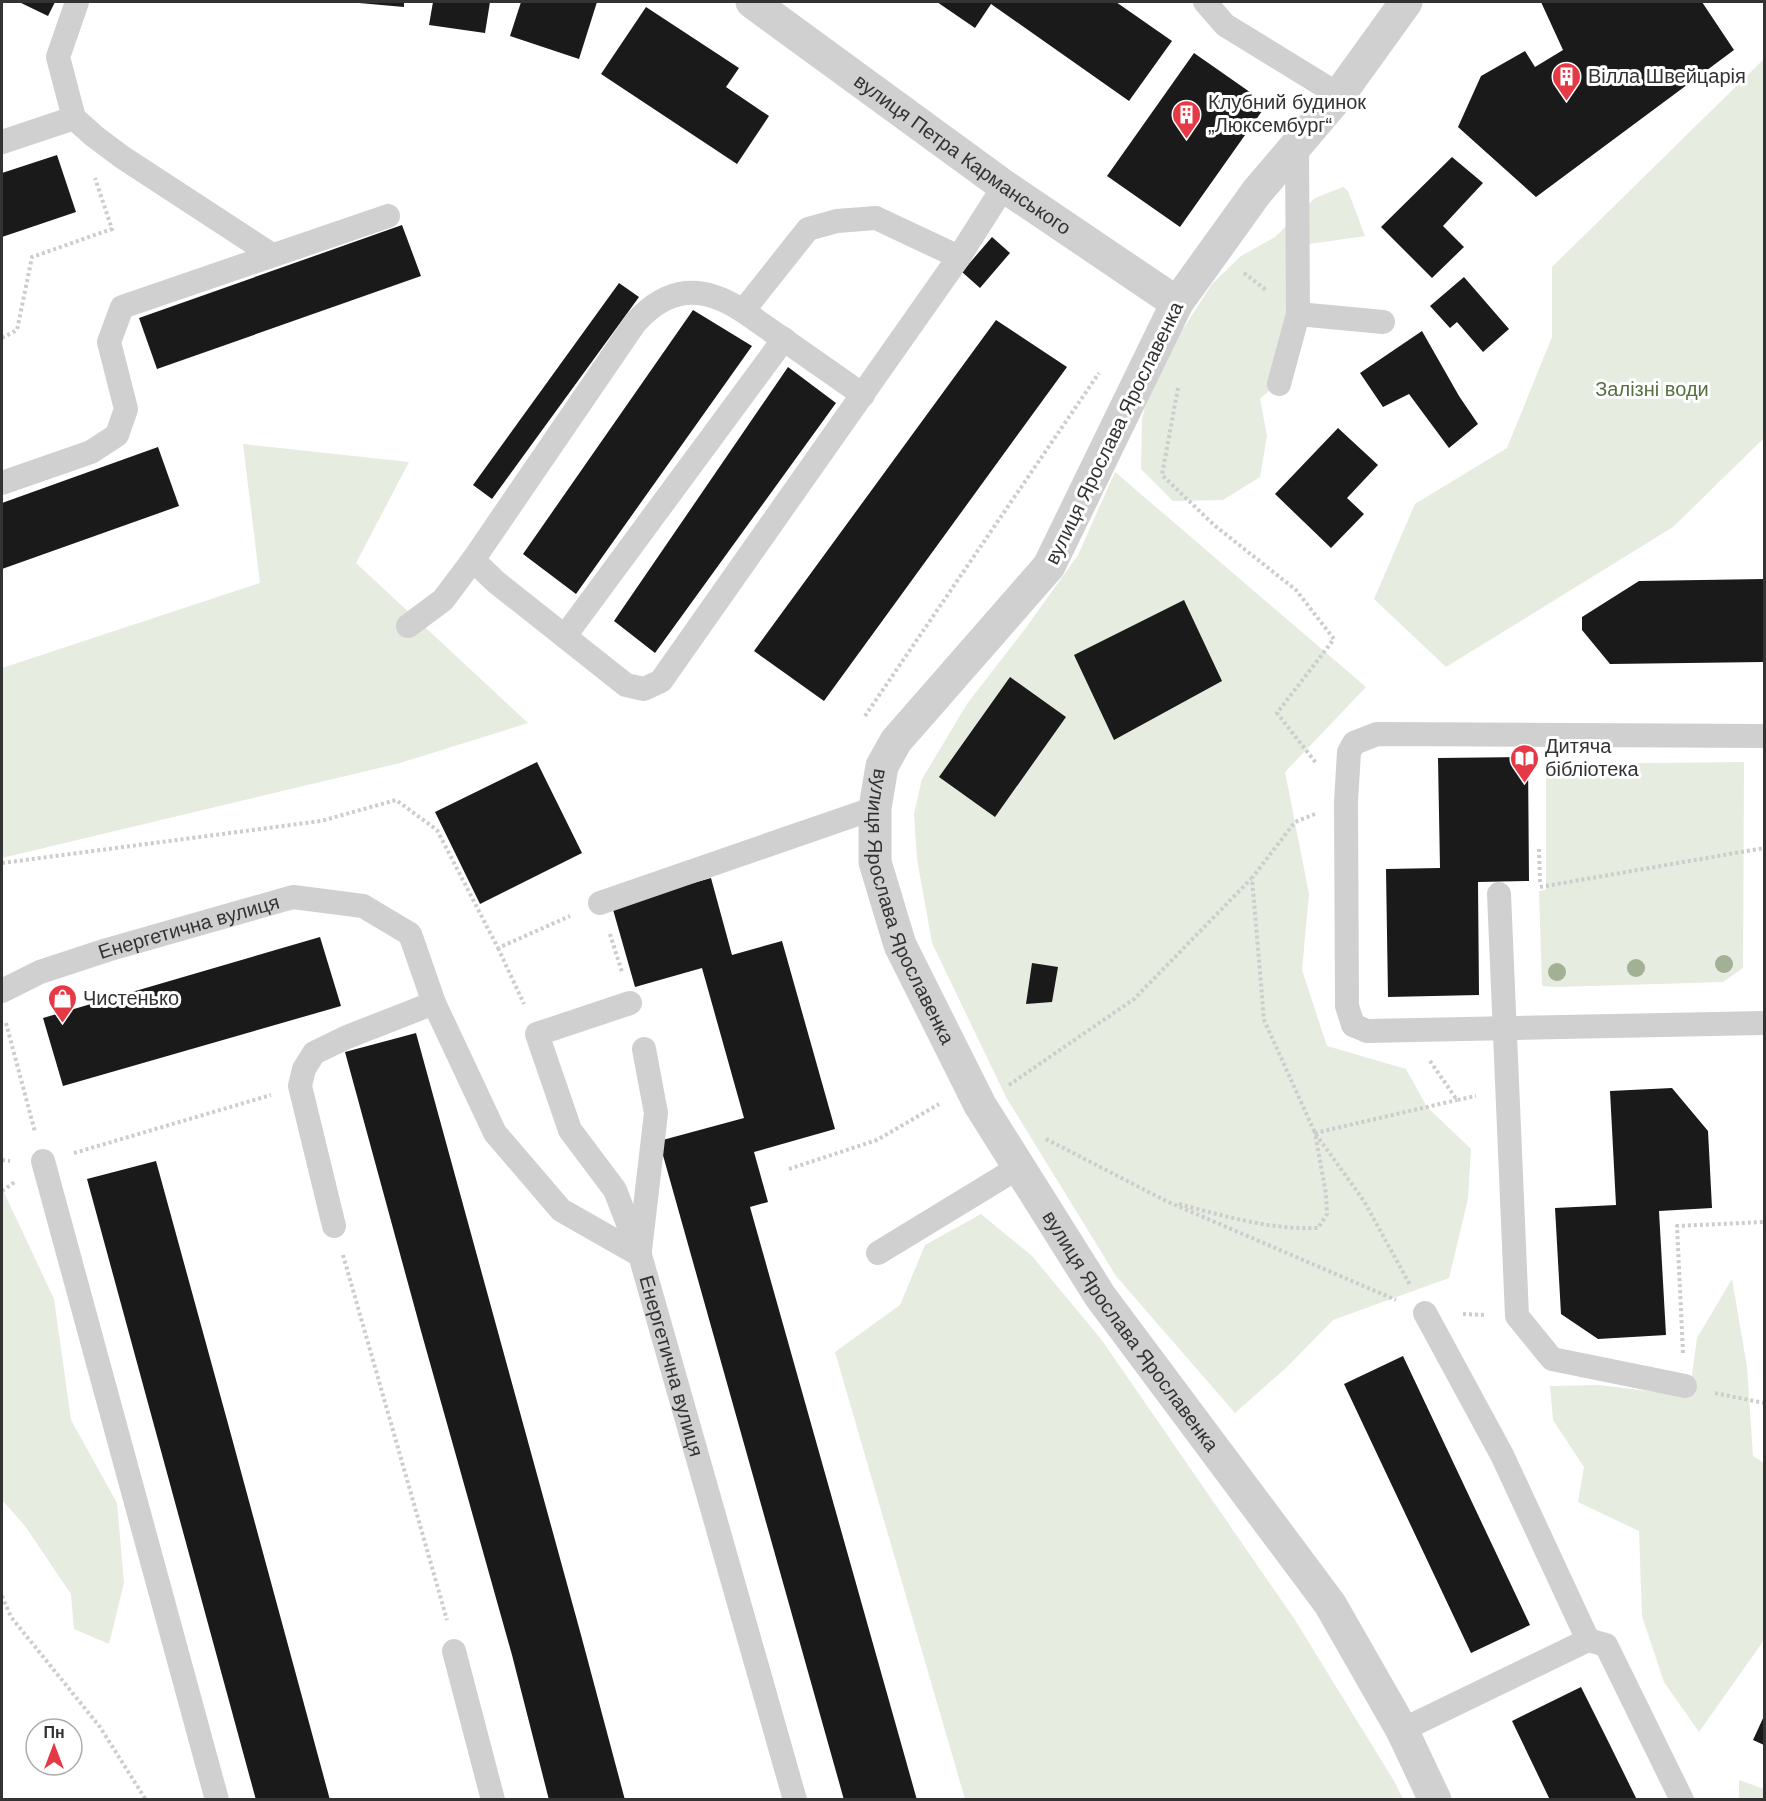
<svg xmlns="http://www.w3.org/2000/svg" width="1766" height="1801" font-family="Helvetica,sans-serif">
  <rect width="100%" height="100%" fill="#fff"/>
  <path fill="#e6ecdf" d="M1764,59v379l-91,89 -227,140 -72,-68 41,-95 92,-56 45,-111v-70z
    M1343,187l5,4 17,45 -70,10 -1,122 -34,31 7,37 -7,41 -37,23 -50,1 -32,-32 1,-49 9,-41 61,-95 29,-28 34,-19 40,-39z
    M243,444l166,18 -53,101 172,160 -128,40 -398,95v-190l258,-85z
    M1115,472l251,215 -81,85 24,122 -7,76 25,76 79,23 21,38 44,42 -3,50 -19,79 -116,42 -47,48 -51,45 -119,-137 -110,-179 -74,-154 -15,-84 -3,-45 8,-35 45,-75 58,-75 53,-74z
    M1744,762l-1,206 -20,14 -167,5 -14,-1 -3,-95 7,-1v-113l17,-13z
    M2,1188l52,111 17,121 46,83 7,80 -15,61 -35,-15 -3,-35 -46,-68 -23,-26z
    M981,1214l51,42 69,83 194,281 99,161 9,18h-438l-130,-447 65,-47 25,-60z
    M1732,1279l15,88 6,89 11,7v177l-65,92 -35,-50 -22,-66 -3,-85 -61,-29 6,-35 -31,-47 -3,-34 49,-1 90,11 8,-58z
    M1739,1780l25,9v10h-25z"/>
  <path fill="#1a1a1a" d="M19,2h36l-7,14z
    M359,2h45v5l-45,-4z
    M433,2h57l-5,31 -56,-8z
    M521,2h76l-18,57 -69,-23z
    M937,2h179l56,39 -43,60 -138,-97 -16,24z
    M1541,2h161l32,48 -198,147 -78,-70 23,-51 44,-25 10,16 28,-17z
    M646,7l93,61 -13,19 43,29 -32,48 -136,-90z
    M1194,53l73,51 -87,123 -73,-51z
    M57,155l19,57 -74,25v-64z
    M1452,157l31,26 -40,43 21,21 -32,31 -51,-51z
    M402,225l19,51 -264,93 -18,-51z
    M992,237l18,16 -30,35 -18,-16z
    M1464,277l45,52 -26,23 -26,-30 -7,6 -20,-22z
    M619,283l20,14 -147,202 -19,-14z
    M693,310l59,36 -176,248 -53,-40z
    M996,320l71,47 -243,334 -70,-50z
    M1422,331l37,65 19,28 -29,24 -40,-54 -26,13 -23,-34z
    M788,367l48,36 -181,250 -41,-32z
    M1338,428l40,37 -31,33 17,16 -33,34 -56,-54z
    M158,447l21,59 -177,63v-66z
    M1764,579v83l-154,2 -28,-34v-13l57,-36z
    M1184,600l38,81 -108,59 -40,-85z
    M1010,677l56,40 -71,100 -56,-40z
    M1528,757l1,124 -51,1 1,113 -91,2 -2,-128 54,-1 -2,-110z
    M537,762l45,91 -102,51 -45,-92z
    M711,878l21,77 50,-14 53,188 -81,23 14,50 -18,5 167,593h-73l-185,-659 85,-23 -42,-150 -67,19 -23,-81z
    M320,937l21,69 -278,80 -20,-68z
    M1032,963l26,4 -6,35 -26,2z
    M416,1033l165,602 44,165h-76l-37,-145 -91,-324 -76,-279z
    M1672,1088l36,43 4,77 -53,3 7,124 -68,4 -37,-25 -6,-106 61,-3 -6,-114z
    M156,1161l71,259 103,380h-74l-6,-22 -163,-599z
    M1403,1356l127,269 -59,28 -127,-269z
    M1581,1687l29,58 27,55h-87l-38,-79z
    M1764,1716v29l-11,-5z"/>
  <g fill="none" stroke-linecap="round" stroke-linejoin="round">
    <path stroke="#cdcdcd" stroke-width="4" stroke-dasharray="3 3" stroke-linecap="butt" d="M1244,273l22,17
      M2,338l15,-8 15,-73 80,-28 -17,-51
      M1178,388l-16,87 52,50 82,65 38,49 -57,74 39,50
      M865,716l234,-343
      M1315,814l-20,8 -43,56 12,142 51,113 49,68 46,84
      M1539,849l1,33
      M2,863l319,-42 75,-21 41,30 61,118 72,-32
      M1540,887l224,-39
      M610,934l12,38
      M498,948l26,56
      M6,1023l29,109
      M1430,1061l27,39 19,-4
      M1009,1085l125,-86 117,-120
      M1046,1139l120,62 230,99
      M74,1153l197,-58
      M2,1160l8,1
      M789,1169l88,-29 62,-36
      M2,1191l14,-10
      M1179,1204c45,12 92,26 139,24l9,-14 -1,-20 -11,-61 142,-33
      M343,1255l104,365
      M1463,1314l23,1
      M1683,1353l-6,-127 87,-4
      M1715,1393l49,10
      M2,1596l9,21 89,110 46,73"/>
    <g stroke="#d0d0d0" stroke-width="24">
      <path d="M77,2l-19,55 16,61 20,18 28,21 150,98"/>
      <path d="M1205,2l20,23 114,70"/>
      <path d="M2,142l72,-24"/>
      <path d="M959,257l-83,-39 -39,3 -29,8 -65,82c-41,-27 -75,-25 -108,12l-162,237 23,22 130,103 18,4 17,-8 298,-424 45,-71"/>
      <path d="M743,311l120,84"/>
      <path d="M1298,314l85,8"/>
      <path d="M1279,384l19,-70 -1,-169"/>
      <path d="M2,483l89,-31 26,-17 9,-26 -17,-67 13,-35 266,-91"/>
      <path d="M408,626l35,-26 30,-40"/>
      <path d="M565,636l219,-297"/>
      <path d="M1764,736l-387,-2 -23,9 -5,9 -3,50 1,204 6,19 14,6 397,-8"/>
      <path d="M1499,894l18,422 35,43 133,27"/>
      <path d="M600,903l275,-95"/>
      <path id="s1" d="M2,991l38,-19 67,-22 186,-53 70,9 47,28 24,69 61,130 66,77 79,45 155,545"/>
      <path d="M630,1003l-93,31 33,96 45,60 25,65"/>
      <path d="M43,1161l174,639"/>
      <path d="M334,1226l-34,-140 4,-17 10,-16 33,-16 87,-34"/>
      <path d="M640,1250l16,-137 -12,-64"/>
      <path d="M878,1253l141,-86"/>
      <path d="M1425,1313l77,142 86,185"/>
      <path d="M454,1651l39,149"/>
      <path d="M1402,1730l186,-90 18,5 76,155"/>
    </g>
    <g stroke="#d0d0d0" stroke-width="33">
      <path id="s2" d="M752,2l252,184 173,117"/>
      <path id="s3" d="M1406,2l-67,93 -83,98 -79,110 -128,263 -153,175 -14,25 -7,42v54l25,83 80,160 120,191 230,308 72,126 33,70"/>
    </g>
  </g>
  <g fill="#a2b095">
    <circle cx="1724" cy="964" r="9"/>
    <circle cx="1636" cy="968" r="9"/>
    <circle cx="1557" cy="972" r="9"/>
  </g>
  <defs>
    <symbol id="building-pin" viewBox="-11 -11 22 30"><path d="M0 17L-7.5 6A9.5 9.5 0 1 1 7.5 6Z" fill="#e63946" stroke="#fff"/><path d="M-4-6H4V6H1V3H-1V6H-4ZM-2.5-4.3h1.7v1.8h-1.7ZM.8-4.3h1.7v1.8H.8ZM-2.5-1h1.7V.8h-1.7ZM.8-1h1.7V.8H.8Z" fill="#fff"/></symbol>
    <symbol id="library-pin" viewBox="-11 -11 22 30"><path d="M0 17L-7.5 6A9.5 9.5 0 1 1 7.5 6Z" fill="#e63946" stroke="#fff"/><path d="M-6-4Q-3-5.5-.7-3.5V5Q-3 3-6 4ZM6-4Q3-5.5 .7-3.5V5Q3 3 6 4Z" fill="#fff"/></symbol>
    <symbol id="shop-pin" viewBox="-11 -11 22 30"><path d="M0 17L-7.5 6A9.5 9.5 0 1 1 7.5 6Z" fill="#e63946" stroke="#fff"/><path d="M-5-2.5h2.3a2.7 3.5 0 0 1 5.4 0H5L5.5 6h-11ZM-1.5-2.5h3a1.5 2.3 0 0 0-3 0Z" fill="#fff"/></symbol>
  </defs>
  <g fill-rule="evenodd">
    <use href="#building-pin" x="1550" y="60" width="33" height="45"/>
    <use href="#building-pin" x="1170" y="98" width="33" height="45"/>
    <use href="#library-pin" x="1508" y="742" width="33" height="45"/>
    <use href="#shop-pin" x="46" y="982" width="33" height="45"/>
  </g>
  <g text-anchor="middle" stroke-width="6" stroke-linejoin="round" paint-order="stroke">
    <g font-size="20" fill="#333" stroke="#fff" text-anchor="start">
      <text x="1588" y="83">Вілла Швейцарія</text>
      <text x="1208" y="109">Клубний будинок<tspan x="1208" dy="23">„Люксембург“</tspan></text>
      <text x="1545" y="753">Дитяча<tspan x="1545" dy="23">бібліотека</tspan></text>
      <text x="83" y="1005">Чистенько</text>
    </g>
    <g font-size="20" fill="#333" stroke="#fff">
      <text dy="7" stroke="none"><textPath href="#s2" startOffset="260">вулиця Петра Карманського</textPath></text>
      <text transform="translate(1114 433) rotate(-64)" y="7">вулиця Ярослава Ярославенка</text>
      <text dy="7" stroke="none"><textPath href="#s3" startOffset="1080">вулиця Ярослава Ярославенка</textPath></text>
      <text dy="7" stroke="none"><textPath href="#s1" startOffset="198">Енергетична вулиця</textPath></text>
      <text dy="7" stroke="none"><textPath href="#s3" startOffset="1566">вулиця Ярослава Ярославенка</textPath></text>
      <text dy="7" stroke="none"><textPath href="#s1" startOffset="956">Енергетична вулиця</textPath></text>
    </g>
    <g font-size="20" fill="#56703f" stroke="#fff">
      <text x="1652" y="396">Залізні води</text>
    </g>
  </g>
  <rect width="1766" height="1801" fill="none" stroke="#333333" stroke-width="6"/>
  <g transform="translate(54 1747)"><circle r="28" fill="#ffffff" stroke="#adadad" stroke-width="1.5"/>
  <path d="M0-4.5L10 22L0 15L-10 22Z" fill="#e63946"/>
  <text y="-9" font-size="16" font-weight="bold" text-anchor="middle" fill="#333333">Пн</text>
  </g>
</svg>
